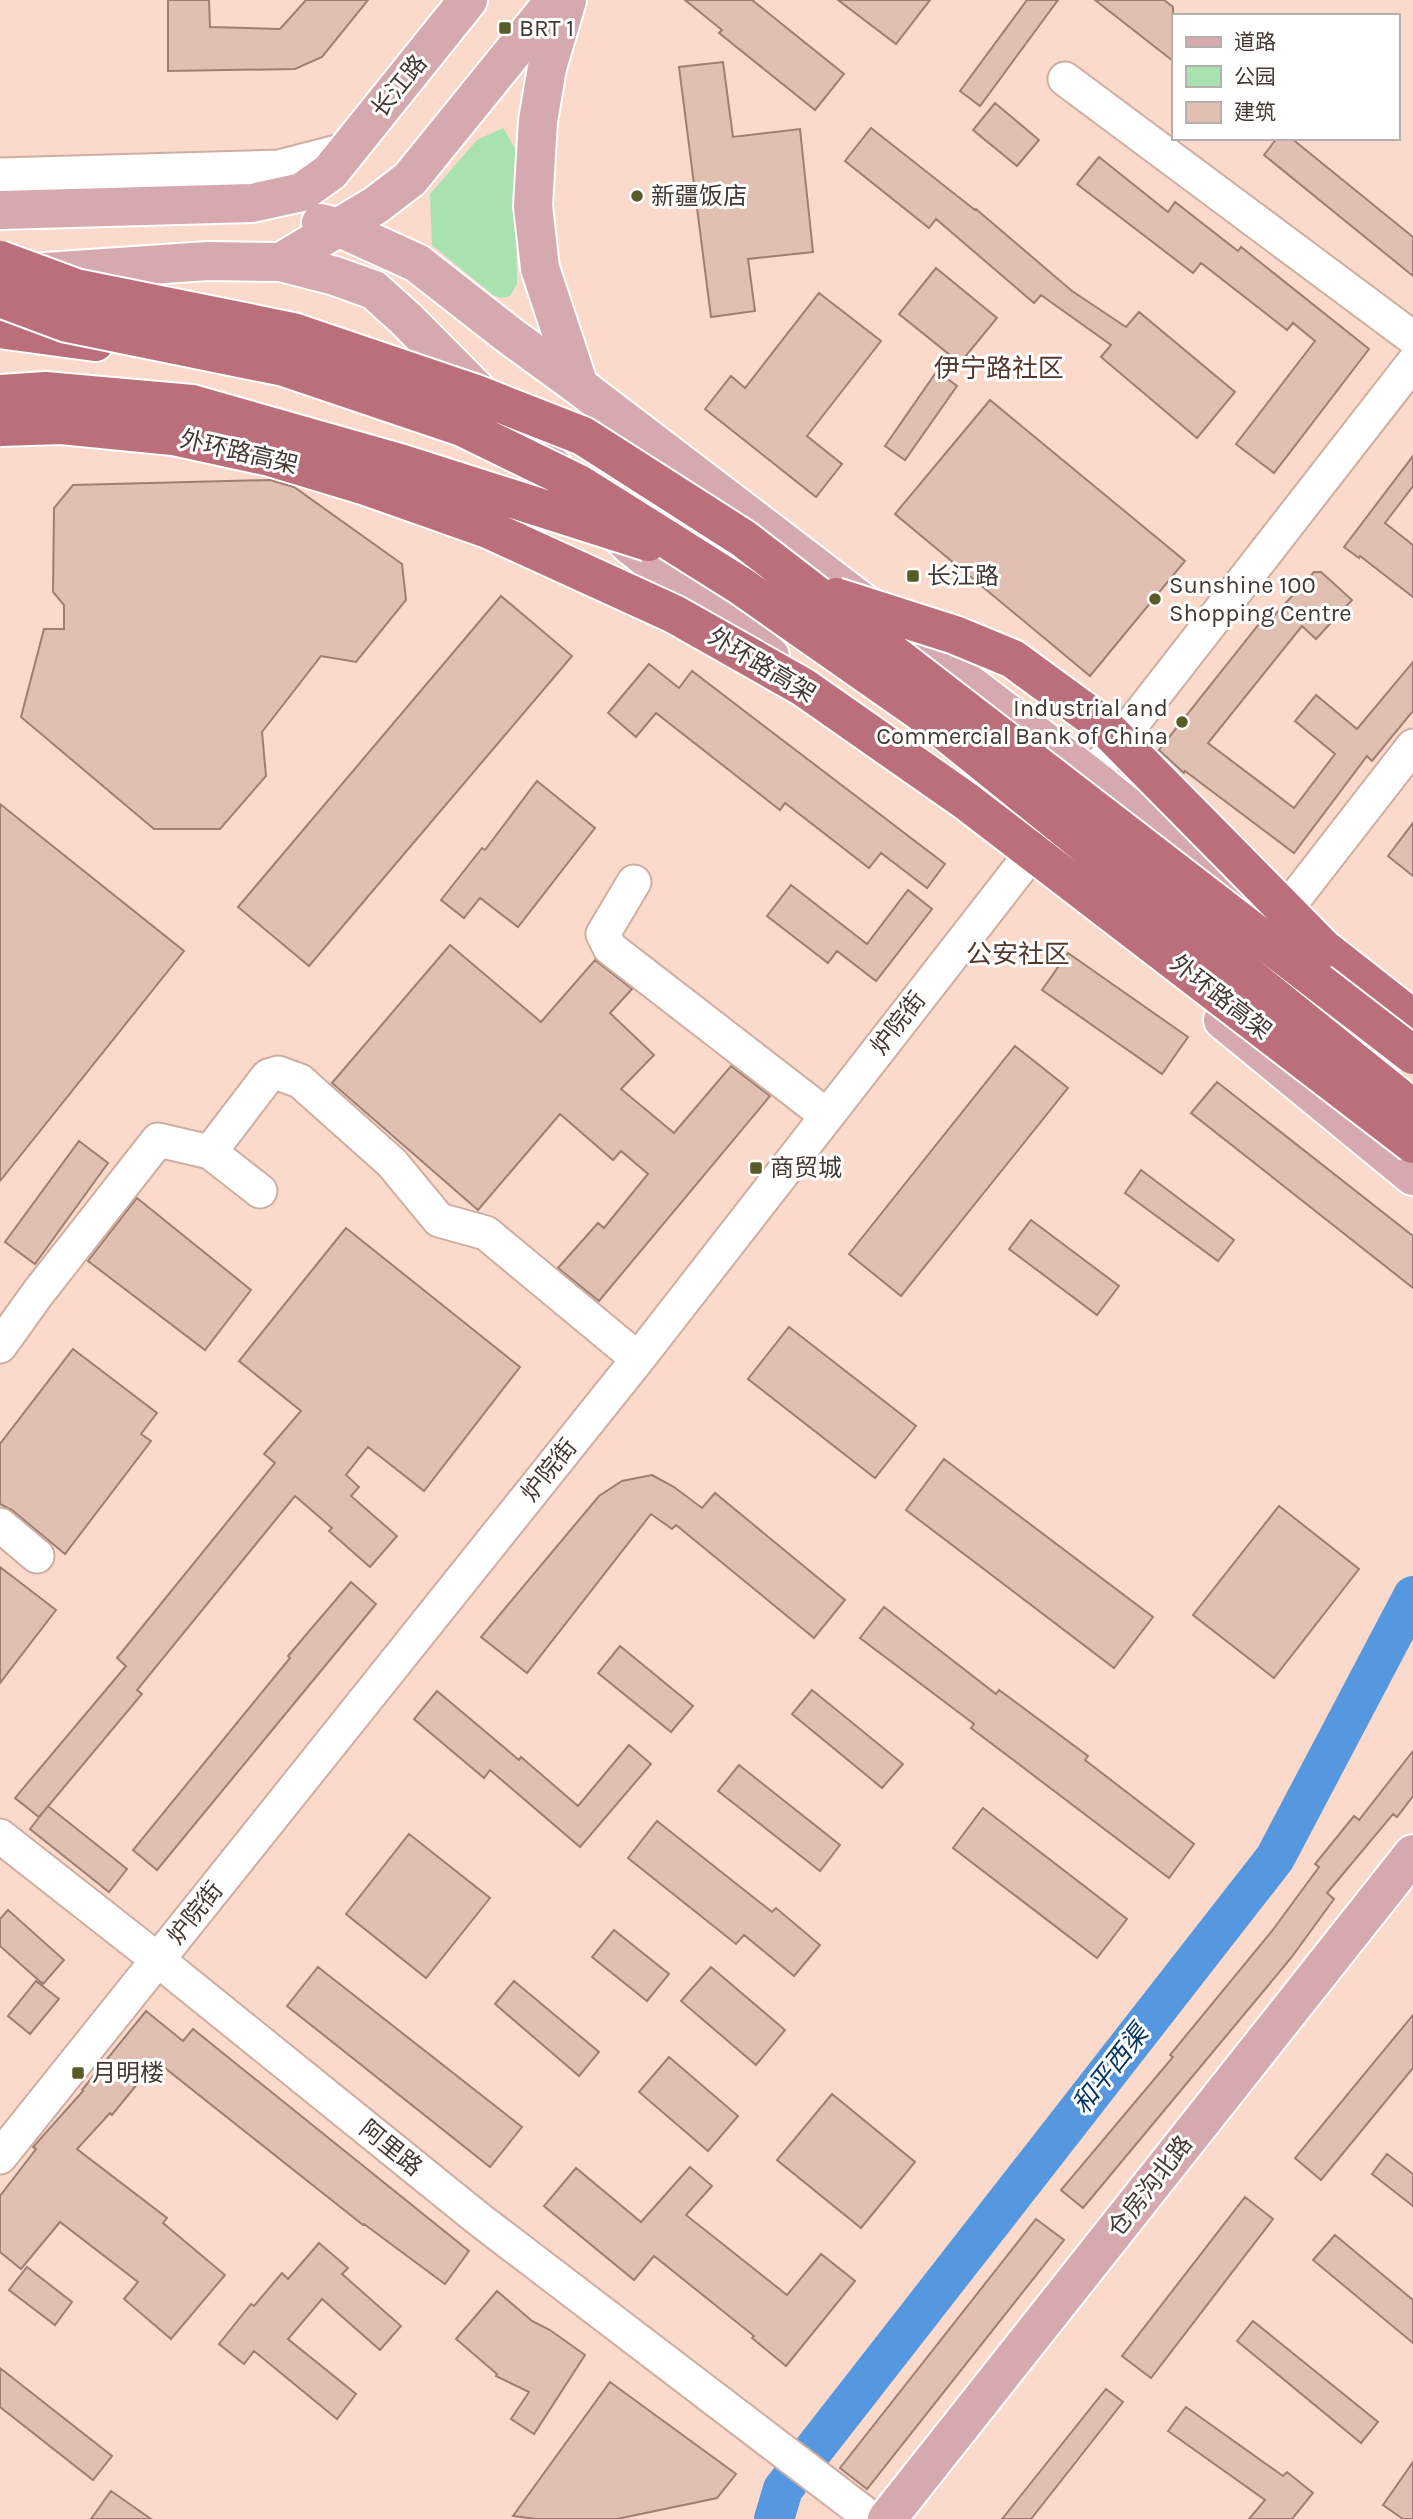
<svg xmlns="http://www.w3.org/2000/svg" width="1413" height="2519" font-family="Karla,'Noto Sans SC',sans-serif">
  <rect width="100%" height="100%" fill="#fbdacc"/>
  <path fill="#a8e2b1" d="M503,128l12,20 2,136 -7,12 -9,2 -8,-3 -61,-50 -2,-51 47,-54z"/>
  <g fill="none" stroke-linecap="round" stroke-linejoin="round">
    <path stroke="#5698df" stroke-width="40" d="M774,2519l9,-30 492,-631 138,-262"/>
  </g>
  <path fill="#e1c0b2" stroke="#9d7f73" stroke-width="2" d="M168,0h41l1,27 70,2 26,-29h62l-46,57 -27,12 -127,2z
    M685,0h67l92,74 -29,36 -96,-77 3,-3z
    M838,0h92l-34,44z
    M1027,0h31l-78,106 -20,-15z
    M1095,0h69l9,7v54z
    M723,62l10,75 67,-8 13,123 -65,7 7,52 -44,6 -32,-250z
    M995,103l44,37 -22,26 -44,-36z
    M871,128l104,82 1,-1 96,82 54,36 13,-15 96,80 -38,46 -96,-81 10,-12 -70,-50 -7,8 -98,-84 -7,9 -84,-67z
    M1277,138h14l122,99v39l-149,-121z
    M1099,157l69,55 7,-10 63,49 3,-4 128,102 -95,124 -38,-29 79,-103 -22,-18 -6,7 -86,-67 -8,10 -116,-89z
    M936,268l61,50 -37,45 -61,-49z
    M819,293l62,48 -74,95 35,28 -26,33 -111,-88 26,-33 14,12z
    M937,371l20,15 -52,74 -20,-14z
    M990,400l195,161 -95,115 -195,-162z
    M1413,456v30l-28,37 28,22v52l-53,-41 -1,2 -15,-11z
    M270,480l24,7 108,77 4,36 -50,62 -35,-6 -59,76 4,44 -46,53h-66l-133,-112 23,-88h20v-24l-11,-13 1,-84 19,-23z
    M1314,572h7l31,28 -36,39 -14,-13 -94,117 86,65 41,-54 -40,-33 21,-26 41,34 56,-67v49l-41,50 -5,-5 -73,97 -109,-82 -1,2 -25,-23 108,-136 5,4z
    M501,596l71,60 -263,310 -71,-59z
    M649,664l30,24 13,-17 253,193 -18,24 -46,-35 -12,15 -84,-65 -5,7 -124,-97 -20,24 -28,-24z
    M537,781l58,47 -77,99 -38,-29 -16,20 -23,-18 41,-52 3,2z
    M0,804l184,147 -184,230z
    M1413,823v53l-25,-20z
    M791,885l76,59 41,-54 24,19 -56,72 -39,-30 -9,12 -61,-47z
    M450,945l91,77 54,-62 37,29 -22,24 44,42 -33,34 53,44 57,-67 39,30 -171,205 -41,-33 40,-45 6,5 44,-54 -27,-23 -8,9 -53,-46 -82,96 -146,-127z
    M1068,953l120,84 -26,37 -120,-84z
    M1015,1046l53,42 -167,208 -52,-42z
    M1217,1082l196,154v52l-222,-175z
    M79,1141l29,22 -73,101 -30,-22z
    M1141,1170l93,70 -16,21 -93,-68z
    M137,1198l114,92 -46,60 -117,-89z
    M1031,1220l88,66 -22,29 -88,-66z
    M346,1228l174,139 -96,124 -56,-44 -22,28 13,12 -8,9 46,40 -27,31 -41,-36 3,-3 -37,-32 -158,194 5,4 -103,123 -24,-19 111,-132 -9,-8 158,-195 -11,-9 37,-43 -62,-50z
    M789,1327l127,99 -41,52 -127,-99z
    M73,1349l84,64 -16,21 10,7 -86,113 -53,-44 -12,-6v-60z
    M944,1459l209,158 -39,51 -208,-158z
    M652,1475l22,12 28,21 13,-15 130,107 -31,38 -138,-113 -4,4 -21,-15 -124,159 -46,-36 118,-141 23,-15z
    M1279,1506l80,63 -85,109 -81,-63z
    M0,1567l56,43 -56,73z
    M351,1582l25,22 -219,266 -24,-20 157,-192 -2,-2z
    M884,1607l112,87 3,-4 89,66 -3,4 109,84 -25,34 -198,-150 3,-4 -114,-86z
    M620,1646l73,60 -22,26 -73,-59z
    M812,1690l91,74 -21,24 -90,-74z
    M437,1691l82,69 2,-3 57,49 51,-61 22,19 -71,83 -90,-77 -6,8 -70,-59z
    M1413,1751v45l-16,21 -4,-3 -66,79 7,6 -43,59 -208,250 -22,-18 112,-133 -3,-2 102,-124 47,-64 -4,-3 39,-48 5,4z
    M739,1765l101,80 -20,26 -102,-80z
    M48,1806l79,63 -18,23 -79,-63z
    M983,1808l144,111 -30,39 -144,-110z
    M657,1821l115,91 4,-4 44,37 -26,31 -50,-41 -8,9 -108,-86z
    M409,1834l81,64 -64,80 -80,-64z
    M8,1910l56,50 -21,24 -43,-38v-27z
    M614,1930l55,44 -22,27 -55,-44z
    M318,1967l204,160 -32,40 -203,-161z
    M711,1967l74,63 -29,35 -75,-64z
    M36,1981l23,18 -29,35 -22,-18z
    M514,1981l85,71 -20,24 -84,-72z
    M146,2011l37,30 10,-12 276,222 -24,33 -81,-60 -1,1 -207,-164 -44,54 -2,-2 -33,36 90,69 -4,5 62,52 -54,64 -47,-40 14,-17 -78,-60 -39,47 -21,-17v-56l36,-47 -3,-2 50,-56 -1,-1z
    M1413,2015v53l-92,112 -26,-22z
    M669,2057l69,59 -30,35 -69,-59z
    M832,2094l83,68 -54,66 -84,-68z
    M1387,2154l26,20v32l-41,-32z
    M690,2167l22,19 -26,29 101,80 34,-41 34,27 -69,85 -34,-28 2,-2 -100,-80 -20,24 -90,-74 32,-38 65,54z
    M1245,2197l28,22 -122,159 -29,-22z
    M1036,2219l28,21 -197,249 -27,-21z
    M1335,2235l78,65v43l-100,-83z
    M319,2243l29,25 -6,6 59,52 -21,24 -58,-51 -34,40 68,55 -19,25 -83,-68 -10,13 -25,-20 32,-40 3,2 28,-33 6,6z
    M27,2267l45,35 -17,23 -46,-35z
    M497,2291l35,30 18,9 35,25 -51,79 -23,-15 18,-27 -33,-16 1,-2 -41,-35z
    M1253,2321l125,101 -17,21 -124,-102z
    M0,2368l112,88 -19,24 -93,-73z
    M610,2382l126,92 -19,24 -100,21h-81l-23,-3z
    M1106,2389l17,13 -92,117h-29z
    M1186,2407l97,69 4,-4 26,21 -21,26h-43l16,-19 -97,-69z
    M1413,2462v57h-10l-20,-14z
    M111,2491l40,28h-60z"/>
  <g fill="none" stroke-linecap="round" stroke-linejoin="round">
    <defs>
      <path id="minor" d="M1065,79l348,259
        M0,175l279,-8 70,-18
        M634,882l-31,52 7,14 216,167
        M1274,925l139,-179
        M260,1191l-50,-39 58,-76 10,-3 22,8 92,82 47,57 47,13 152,126
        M0,1346l38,-53 120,-153 52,12
        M0,1525l37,31
        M0,1836l158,124 322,260 392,299
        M0,2157l638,-798 775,-996"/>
      <path id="major" d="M567,0l-20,68 -9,53 -5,85 7,62 39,118 511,390 186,151
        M0,210l252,-7 50,-11 28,-20 138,-172
        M321,223l19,5 77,35 92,72 70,51
        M281,262l95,-57 34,-26 145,-179
        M30,273l178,-12 73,1 54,14 39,14 32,29 150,151
        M611,525l18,19 141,112
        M1223,1020l190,156
        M887,2519l526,-665"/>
      <path id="highway" d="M0,329l95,13
        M1324,949l89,70"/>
    </defs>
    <use href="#minor" stroke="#ceaea1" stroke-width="37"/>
    <use href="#major" stroke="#fff" stroke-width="42"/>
    <use href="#highway" stroke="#fff" stroke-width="42"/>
    <use href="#minor" stroke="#fff" stroke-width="33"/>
    <use href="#major" stroke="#d6a9af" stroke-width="38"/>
    <use href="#highway" stroke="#ba6f7a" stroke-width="38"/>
    <defs>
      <path id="highway-bridge" d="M0,260l76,28 217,44 183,62 107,42 161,103 669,516
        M0,298l67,25 217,44 178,60 117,57 162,102 180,126 492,397
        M0,394l45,-3 147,13 211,60 245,78
        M0,427l61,-2 112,11 97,21 96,29 122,43 186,85 129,73 163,114 447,343
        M836,597l119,38 58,24 89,65 222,225"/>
    </defs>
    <use href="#highway-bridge" stroke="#fff" stroke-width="42" stroke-linecap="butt"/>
    <use href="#highway-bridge" stroke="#ba6f7a" stroke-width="38"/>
  </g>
  <g fill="#585b28" stroke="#fff" stroke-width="2.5">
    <rect x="498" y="21" width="14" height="14" rx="3.5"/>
    <circle cx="637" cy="196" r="7"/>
    <rect x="906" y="569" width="14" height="14" rx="3.5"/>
    <circle cx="1155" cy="599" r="7"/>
    <circle cx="1182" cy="722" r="7"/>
    <rect x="749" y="1161" width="14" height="14" rx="3.5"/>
    <rect x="71" y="2066" width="14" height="14" rx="3.5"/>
  </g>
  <g text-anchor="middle" stroke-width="6" stroke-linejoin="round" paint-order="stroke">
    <g font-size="24" fill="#453833" stroke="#fff" text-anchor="start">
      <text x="519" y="36">BRT 1</text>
      <text x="651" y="204">新疆饭店</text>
      <text x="927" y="584">长江路</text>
      <text x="1169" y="593">Sunshine 100<tspan x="1169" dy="28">Shopping Centre</tspan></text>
      <text x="1168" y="716" text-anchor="end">Industrial and<tspan x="1168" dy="28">Commercial Bank of China</tspan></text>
      <text x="770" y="1176">商贸城</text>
      <text x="92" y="2081">月明楼</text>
    </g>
    <g font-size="24" fill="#453833" stroke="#fff">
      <text transform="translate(399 86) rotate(-51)" y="8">长江路</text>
      <text transform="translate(239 452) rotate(13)" y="8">外环路高架</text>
      <text transform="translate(762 665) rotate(31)" y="8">外环路高架</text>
      <text transform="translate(1221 997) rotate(38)" y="8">外环路高架</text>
      <text transform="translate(898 1023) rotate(-52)" y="8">炉院街</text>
      <text transform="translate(549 1470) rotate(-51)" y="8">炉院街</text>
      <text transform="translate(195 1913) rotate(-51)" y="8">炉院街</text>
      <text transform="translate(391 2148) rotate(39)" y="8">阿里路</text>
      <text transform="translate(1150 2186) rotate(-52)" y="8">仓房沟北路</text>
    </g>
    <g font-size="26" fill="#53392d" stroke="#fff">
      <text x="999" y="377">伊宁路社区</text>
      <text x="1018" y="963">公安社区</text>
    </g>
    <g font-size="26" font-style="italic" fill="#063765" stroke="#fff">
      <text transform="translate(1110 2069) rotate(-52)" y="9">和平西渠</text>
    </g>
  </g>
  <rect x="1172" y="14" width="228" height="126" fill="#ffffff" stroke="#b5afad" stroke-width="2"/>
  <rect x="1186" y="37" width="35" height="10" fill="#d6a9af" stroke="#b5afad" stroke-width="2"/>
  <text x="1234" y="49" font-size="21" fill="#453833">道路</text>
  <rect x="1186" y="66" width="35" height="21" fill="#a8e2b1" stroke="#b5afad" stroke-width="2"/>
  <text x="1234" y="84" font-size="21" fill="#453833">公园</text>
  <rect x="1186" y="102" width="35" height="21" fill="#e1c0b2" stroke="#b5afad" stroke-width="2"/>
  <text x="1234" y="119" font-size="21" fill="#453833">建筑</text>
</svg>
